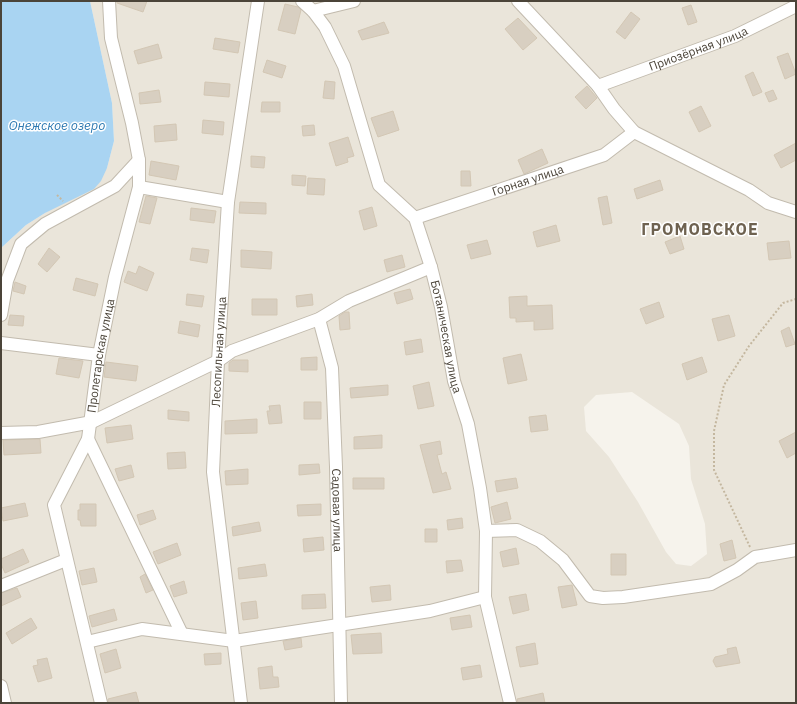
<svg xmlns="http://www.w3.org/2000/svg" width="797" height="704" font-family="'IBM Plex Sans',sans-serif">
  <rect width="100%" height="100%" fill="#f6f3ec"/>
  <path fill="#eae5da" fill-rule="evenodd" d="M90,1h706v702h-795v-455l25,-23 19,-12 62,-45 7,-27 -2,-38zM632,392l47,32 10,22 2,33 14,45 2,30 -16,12 -15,-2 -10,-12 -28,-50 -29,-45 -23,-26 -2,-24 12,-12z"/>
  <path fill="#a9d4f2" d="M1,1h89l22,102 2,38 -7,27 -6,13 -7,8 -49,24 -19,12 -25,23z"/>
  <path fill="#d8cfc1" stroke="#d3c7b4" d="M117,1h30l-4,11 -26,-9z
    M285,4l13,3 3,3 -6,24 -17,-4z
    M691,5l6,17 -9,3 -6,-17z
    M631,12l9,7 -15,20 -9,-7z
    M518,18l19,20 -14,12 -18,-21z
    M384,22l5,11 -27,7 -4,-9z
    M215,38l25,4 -2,11 -25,-4z
    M158,44l4,14 -24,6 -4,-13z
    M788,53l8,21 -11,5 -8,-22z
    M267,60l19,6 -4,12 -19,-6z
    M753,72l9,20 -9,4 -8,-20z
    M325,81l10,1 -1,17 -11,-1z
    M205,82l25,2 -1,13 -25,-2z
    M587,86l10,12 -11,11 -11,-12z
    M159,90l2,12 -21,2 -1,-11z
    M773,90l4,9 -8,3 -4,-9z
    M262,102h18v10h-19z
    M701,106l10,20 -12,6 -10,-20z
    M393,111l6,19 -21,7 -7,-19z
    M203,120l21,2 -1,13 -21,-2z
    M176,124l1,16 -22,2 -1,-16z
    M314,125l1,10 -12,1 -1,-10z
    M348,137l6,19 -7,2 1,4 -12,4 -7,-23z
    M796,143v17l-15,8 -7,-13z
    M542,149l6,14 -24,11 -6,-14z
    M251,156l14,1 -1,11 -13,-1z
    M151,161l28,5 -3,14 -27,-5z
    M461,171h9l1,15h-10z
    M292,175l14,1 -1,10 -13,-1z
    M308,178l17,1 -1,16 -17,-1z
    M660,180l3,10 -26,9 -3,-10z
    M146,196l11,2 -7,26 -11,-2z
    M607,196l5,27 -9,2 -5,-27z
    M240,202l26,1v11l-27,-1z
    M372,207l5,19 -13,4 -5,-19z
    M191,208l25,3 -2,12 -24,-3z
    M556,225l4,16 -23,6 -4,-15z
    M680,236l4,13 -14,5 -5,-12z
    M487,240l4,14 -20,5 -4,-14z
    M789,241l2,17 -22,2 -2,-17z
    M49,248l11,9 -13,15 -9,-8z
    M192,248l17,2 -2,13 -17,-3z
    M241,250l31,2 -1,17 -30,-2z
    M402,255l3,12 -18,5 -3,-12z
    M139,266l15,7 -7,18 -23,-9 4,-11 8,3z
    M76,278l22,6 -3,12 -22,-6z
    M15,282l11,4 -2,8 -11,-3z
    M410,289l3,10 -16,5 -3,-11z
    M187,294l17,2 -2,11 -16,-2z
    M312,294l1,11 -16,2 -1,-11z
    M527,296v10l25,-1 1,24 -19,1v-9l-18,1v-4h-6l-1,-21z
    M252,299h25v16h-25z
    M659,302l5,15 -18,7 -6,-15z
    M345,312h4l1,17 -10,1 -1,-14z
    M10,315l14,1 -1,10 -15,-1z
    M729,315l6,21 -17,5 -6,-22z
    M180,321l20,4 -2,12 -20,-4z
    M789,327l6,17 -9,3 -5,-16z
    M421,339l2,13 -17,3 -2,-13z
    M521,354l6,26 -19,4 -5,-26z
    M317,357v13h-16v-12z
    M702,357l5,15 -20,8 -5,-16z
    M59,358l24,3 -4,17 -23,-4z
    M233,360h15v12l-19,-1v-8z
    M106,362l32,4 -2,15 -32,-4z
    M429,382l5,24 -16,3 -5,-23z
    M388,385v10l-37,3 -1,-10z
    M304,402h17v17h-17z
    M280,405l2,18 -13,1 -2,-13h3l-1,-5z
    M168,410l21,2v9l-21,-2z
    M546,415l2,15 -17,2 -2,-15z
    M257,419v14l-32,1v-13z
    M131,425l2,14 -26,4 -2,-15z
    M796,432v21l-9,5 -8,-17z
    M382,435v13l-28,1v-12z
    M40,439l1,14 -37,2 -1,-15z
    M440,441l2,13 -5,1 5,19 4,-2 5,17 -18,4 -13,-48z
    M185,452l1,16 -18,1 -1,-16z
    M319,464l1,9 -21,2v-10z
    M131,465l3,12 -15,4 -4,-12z
    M248,469v15l-22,1 -1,-14z
    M353,478h31v11h-31z
    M516,478l2,10 -21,4 -2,-11z
    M507,502l4,17 -16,4 -4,-16z
    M25,503l3,13 -25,5 -2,-13z
    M80,504h16v22h-15l-1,-6h-2v-10h2z
    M321,504v11l-23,1 -1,-11z
    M153,510l3,9 -16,6 -3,-10z
    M462,518l1,10 -15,2 -1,-10z
    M259,522l2,9 -28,5 -1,-9z
    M425,529h12v13h-12z
    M323,537l1,13 -20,2 -1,-13z
    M732,540l4,18 -12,3 -4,-17z
    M177,543l4,12 -23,9 -5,-12z
    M516,548l3,16 -16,3 -3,-15z
    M23,549l6,13 -24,11 -4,-9v-5z
    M611,554h15v21h-15z
    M461,560l2,11 -16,2 -1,-12z
    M265,564l2,12 -28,3 -1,-11z
    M94,568l3,14 -15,3 -3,-14z
    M145,574l8,16 -7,3 -6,-16z
    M184,581l3,12 -13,4 -4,-11z
    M390,585l1,15 -19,2 -2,-15z
    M572,585l5,20 -15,3 -4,-21z
    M17,588l4,9 -20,9v-13z
    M325,594l1,14 -24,1v-14z
    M526,594l3,16 -16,4 -4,-17z
    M256,601l2,17 -15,2 -2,-17z
    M114,609l3,11 -25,7 -3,-11z
    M470,615l2,12 -20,3 -2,-12z
    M31,618l6,10 -25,16 -6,-11z
    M381,633l1,20 -29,1 -2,-19z
    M301,638l1,9 -17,3 -2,-9z
    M535,643l3,21 -18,3 -4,-20z
    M736,647l4,16 -24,4 -3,-6 2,-4 13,-3 -1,-5z
    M116,649l5,19 -16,5 -5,-19z
    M221,653v11l-16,1 -1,-11z
    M47,658l5,20 -14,4 -5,-16 5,-1 -1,-5z
    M480,665l2,12 -19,3 -2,-12z
    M272,666l1,11h5l1,10 -19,2 -2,-21z
    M136,692l3,11h-31v-4z
    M543,693l2,10h-27l-1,-4z"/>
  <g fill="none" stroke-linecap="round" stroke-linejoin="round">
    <defs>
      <g id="minor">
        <path id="s1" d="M302,1l11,10 12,16 19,39 35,119 36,33 16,49 10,40 13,74 14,43 12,64 6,43 -1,66 25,106"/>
        <path d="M518,1l80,85 16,23 20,23 115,58 19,13 28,9"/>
        <path d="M313,11l41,-10"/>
        <path id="s2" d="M598,86l137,-50 61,-30"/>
        <path d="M139,187l89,15"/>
        <path id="s3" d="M415,218l189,-63 30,-23"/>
        <path d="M1,315l6,-34 14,-37 24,-20 70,-38 24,-26"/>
        <path id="s4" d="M319,319l13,49 4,99 5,236"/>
        <path d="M1,343l98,12"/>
        <path d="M1,433l37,-1 54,-10 126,-61 14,-10 87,-32 30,-18 82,-34"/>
        <path d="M88,439l94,195"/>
        <path d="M486,531l31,-1 23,11 23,19 27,36 13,2 20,-1 88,-13 26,-14 18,-13 41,-7"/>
        <path d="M1,586l65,-26"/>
        <path d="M87,642l55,-13 92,12 196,-30 55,-14"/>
        <path d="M1,686l4,17"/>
        <path id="s5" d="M101,703l-47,-198 34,-66 11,-84 16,-78 24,-90v-27l-7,-37 -21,-85 -2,-37"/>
        <path id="s6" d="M241,703l-28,-231 5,-111 10,-159 30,-201"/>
      </g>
    </defs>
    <use href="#minor" stroke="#c2bbae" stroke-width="14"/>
    <path stroke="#c4b79f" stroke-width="2" stroke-dasharray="2 2" stroke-linecap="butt" d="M57,195l6,6
      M750,547l-36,-77v-39l10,-46 25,-39 34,-43 13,-4"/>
    <use href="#minor" stroke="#fff" stroke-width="12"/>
  </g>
  <g text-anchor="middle" stroke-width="3" stroke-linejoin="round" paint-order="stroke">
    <g font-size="12" fill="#4b4439" stroke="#fff">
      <text dy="4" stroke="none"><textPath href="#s2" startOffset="107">Приозёрная улица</textPath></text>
      <text dy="4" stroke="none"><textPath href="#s3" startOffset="119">Горная улица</textPath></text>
      <text dy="4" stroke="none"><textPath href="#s1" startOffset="374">Ботаническая улица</textPath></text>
      <text dy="4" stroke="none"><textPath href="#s6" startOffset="353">Лесопильная улица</textPath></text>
      <text dy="4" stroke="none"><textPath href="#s5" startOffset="362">Пролетарская улица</textPath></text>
      <text dy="4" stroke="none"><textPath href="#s4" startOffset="193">Садовая улица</textPath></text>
    </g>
    <g font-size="13" font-style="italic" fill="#2e7ab2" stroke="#fff">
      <text x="57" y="130">Онежское озеро</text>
    </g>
    <g font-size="16" font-weight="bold" letter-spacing="1" fill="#6e6250" stroke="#fff">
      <text x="700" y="235">ГРОМОВСКОЕ</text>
    </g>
  </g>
  <rect width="797" height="704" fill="none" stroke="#4b4439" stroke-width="4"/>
</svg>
